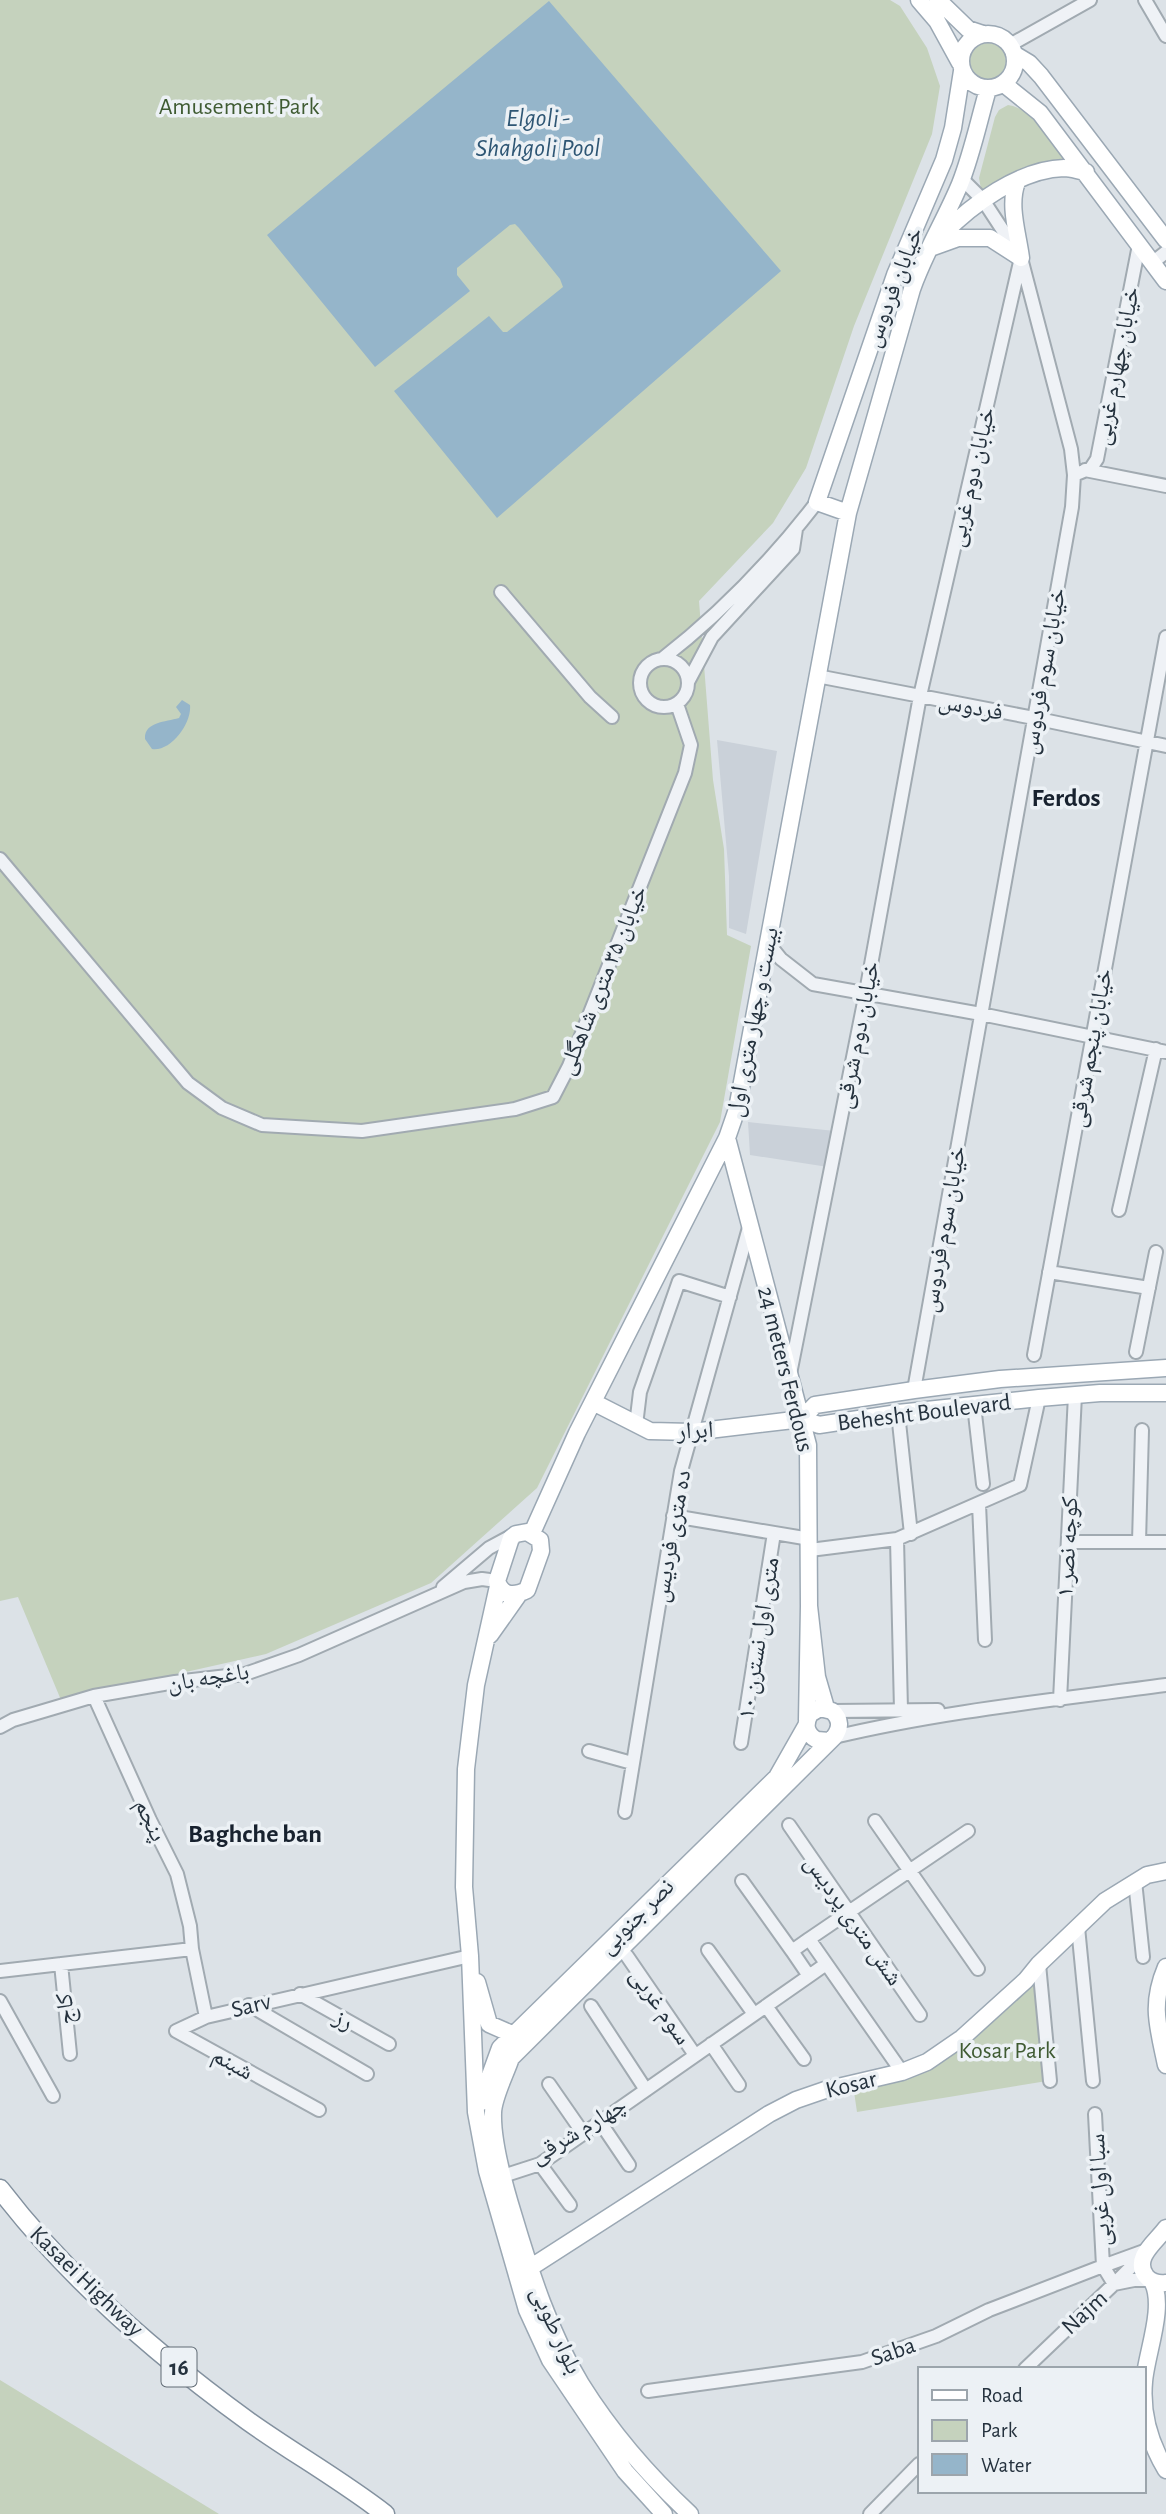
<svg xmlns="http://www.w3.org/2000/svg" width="1166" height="2514" font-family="'Alegreya Sans','Noto Naskh Arabic',sans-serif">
  <rect width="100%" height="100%" fill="#dce2e7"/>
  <path fill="#cad1d9" d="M717,740l60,11 -31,183 -17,-6v-52z
    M748,1122l87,9 -7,36 -78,-12z"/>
  <path fill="#c5d2bd" d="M0,0h890l10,6 27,42 13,38 -8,48 -78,192 -48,142 -33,55 -74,78 14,179 11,69 3,86 24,11 -31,176 -183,366 -106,95 -165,71 -205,46 -43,-103 -18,4z
    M970 61a18 18 0 1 1 36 0a18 18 0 1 1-36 0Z
    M1008,105c25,3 49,40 64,59l-47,3 -38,21 -6,1 -2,-11 16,-61 4,-7z
    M1037,1981l10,100 -190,31 -4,-27 51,-12 122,-90z
    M0,2380l219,134h-219z"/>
  <path fill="#95b5ca" d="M549,1l232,270 -284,247 -103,-127 95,-75 14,16h4l56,-45 -3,-8 -41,-51 -4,-4 -5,1 -53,43v7l13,16 -95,76 -108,-132z
    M182,700l8,5c2,18 -19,47 -38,44l-7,-10c-1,-17 20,-17 34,-21l2,-4 -5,-7z"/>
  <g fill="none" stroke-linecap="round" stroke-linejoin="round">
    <defs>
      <path id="minor" d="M1145,0l21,36
        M1010,45l80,-45
        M1152,263l14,-11
        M1085,470l81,16
        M1074,475l17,-7 6,-9 42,-214
        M501,592l89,105 22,20
        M640 683a24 24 0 1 1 48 0a24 24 0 1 1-48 0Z
        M662,659c57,-44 111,-100 155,-157
        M817,676l217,42 132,28
        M688,682l24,-45 81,-88 3,-20
        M0,859l188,224 34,25 40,17 100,6 153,-22 38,-12 16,-31 116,-293 6,-28 -14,-41
        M768,943l13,16 32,25 168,30 185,38
        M1119,1210l37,-161
        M1049,1272l100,16
        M1136,1352l20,-100
        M1034,1355l132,-718
        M790,1374l76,-382 54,-296 100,-434
        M914,1390l158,-883 2,-32 -3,-26 -50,-191 -38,-58 -21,-21
        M974,1405l9,79
        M898,1413l13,121
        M636,1425l4,-33 39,-111 51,16
        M979,1504l6,136
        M673,1516l137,23
        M897,1539l4,171
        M1068,1542h98
        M1139,1542l3,-112
        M810,1550l87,-11 123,-54 19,-87
        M443,1587l46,-39 26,-14
        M94,1696l56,124 27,54 13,52 2,23
        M1060,1700l15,-305
        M832,1711l106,-1
        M0,1727l13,-7 81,-24 81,-14 70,-8 54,-19 165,-73 18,-3 15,2
        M834,1737c109,-26 221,-37 332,-52
        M741,1743l33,-210
        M589,1751l43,12
        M625,1812l56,-341 69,-247
        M875,1821l103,148
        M789,1825l131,190
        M742,1881l50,70
        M1135,1881l8,76
        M1078,1927l15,154
        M809,1939l159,-108
        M708,1950l46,64
        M627,1956l68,99
        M61,1964l9,90
        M826,1964l-17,12 -17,-25 17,-12 93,133
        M1039,1964l11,117
        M0,1971l192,-22 14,68 264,-61
        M300,1994l89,50
        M0,2001l53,95
        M249,2005l118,69
        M591,2006l55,84
        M766,2006l38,53
        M206,2017l-30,14 143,79
        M711,2044l28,41
        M549,2084l34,49
        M1095,2114l8,152 44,-16
        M600,2122l29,43
        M540,2164l30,41
        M503,2176l37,-12 269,-188
        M1144,2254l-30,30 20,-4h16
        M648,2391l214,-29 74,-26 53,-26 114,-44 11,18 -89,85
        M870,2514l49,-50"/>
      <path id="major" d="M919,0l18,21 23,42
        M938,0l30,29 15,5
        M961 61a27 27 0 1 1 54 0a27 27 0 1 1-54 0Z
        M1014,54l15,9 12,13 125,164
        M1004,84l36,29 126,168
        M1017,182c-9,23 1,52 4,76
        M942,235c29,-30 78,-66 122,-67 7,0 15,3 22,4
        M933,247l25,-9h32l31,20
        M848,513l-31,-11 78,-227 49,-115 9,-32 9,-57
        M727,1138l81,307 1,161
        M593,1402l57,29 42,1 110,-13 17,6 79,-12 141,-15 61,-5h66
        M802,1419l13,-14 99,-15 86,-11 166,-11
        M527,1532l13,8 1,11 -14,39c-12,6 -25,7 -30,-9l14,-43 5,-4z
        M532,1533l45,-100 150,-295 10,-29 111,-596 64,-224c13,-37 33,-69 48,-105 12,-30 19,-64 28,-95
        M498,1586l-22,99 -10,84 -2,118 6,69 6,156 11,59 40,139 23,50 75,111 39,43
        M490,1635l29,-41
        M807,1720l2,-114 8,71 9,31
        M1166,1967c-16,38 -8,59 0,98
        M477,1982l12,42 25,11
        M480,2103l20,-55 277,-271 29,-51
        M1166,2228c-9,13 -34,30 -20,48 5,6 12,8 20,7
        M522,2273l247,-159 27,-14 29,-10 77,-18 25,-10 35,-24 64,-58 13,-16 66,-63 42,-26 19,-4
        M1152,2281c14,25 -6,73 -8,101 -3,33 6,61 22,88
        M690,2514c-42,-39 -79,-82 -109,-130 -31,-51 -50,-110 -67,-167 -9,-29 -22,-74 -21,-104 0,-15 13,-40 18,-55l323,-321c7,-9 7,-18 -2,-26l-12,-3 -10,6c-6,11 -4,20 7,26l12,1"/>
      <path id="highway" d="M0,2189c68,89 157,166 248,232 45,32 93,59 137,93"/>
    </defs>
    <use href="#minor" stroke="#a1aab1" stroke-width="16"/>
    <use href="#major" stroke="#9ba8b4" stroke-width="19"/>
    <use href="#highway" stroke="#83919f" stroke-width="21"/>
    <use href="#minor" stroke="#eff2f6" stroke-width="12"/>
    <use href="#major" stroke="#fff" stroke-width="16"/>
    <use href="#highway" stroke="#fff" stroke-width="18"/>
  </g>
  <g text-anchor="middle" stroke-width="7" stroke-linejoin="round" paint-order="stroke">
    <rect fill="#ecf1f5" stroke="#616b75" stroke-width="2" x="161.5" y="2347.5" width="35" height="39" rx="5"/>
    <g font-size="23" font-weight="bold" fill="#25323e">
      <text x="179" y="2375">16</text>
    </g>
    <g font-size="24" fill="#3f5b32" stroke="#ecf1f5">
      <text x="239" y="114">Amusement Park</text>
      <text x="1007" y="2058">Kosar Park</text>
    </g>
    <g font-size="24" fill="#25323e" stroke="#ecf1f5">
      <text transform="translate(893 287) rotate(-69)" y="8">خیابان فردوس</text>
      <text transform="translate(1116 366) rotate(-79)" y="8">خیابان چهارم غربی</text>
      <text transform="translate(971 477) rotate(-77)" y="8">خیابان دوم غربی</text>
      <text transform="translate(1043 671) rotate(-80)" y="8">خیابان سوم فردوس</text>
      <text transform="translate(971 706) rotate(11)" y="8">فردوس</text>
      <text transform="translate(602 980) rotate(-68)" y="8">خیابان ۳۵ متری شاهگلی</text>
      <text transform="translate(752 1022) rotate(-79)" y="8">بیست و چهار متری اول</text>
      <text transform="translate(857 1035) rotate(-79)" y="8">خیابان دوم شرقی</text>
      <text transform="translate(1090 1048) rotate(-80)" y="8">خیابان پنجم شرقی</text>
      <text transform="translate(943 1229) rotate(-80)" y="8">خیابان سوم فردوس</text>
      <text transform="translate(786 1369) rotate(76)" y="8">24 meters Ferdous</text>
      <text transform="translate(924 1412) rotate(-7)" y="8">Behesht Boulevard</text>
      <text transform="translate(695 1430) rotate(-3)" y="8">ابرار</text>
      <text transform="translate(671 1536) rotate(-80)" y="8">ده متری فردیس</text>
      <text transform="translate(1067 1547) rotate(-87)" y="8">کوچه نصر ۱</text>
      <text transform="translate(758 1638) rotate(-81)" y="8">۱۰ متری اول نسترن</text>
      <text transform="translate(208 1677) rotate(-9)" y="8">باغچه بان</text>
      <text transform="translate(151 1820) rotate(65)" y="8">پنجم</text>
      <text transform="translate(636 1916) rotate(-45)" y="8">نصر جنوبی</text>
      <text transform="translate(854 1920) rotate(55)" y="8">شش متری پردیس</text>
      <text transform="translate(251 2005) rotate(-14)" y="8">Sarv</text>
      <text transform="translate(661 2006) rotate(55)" y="8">سوم غربی</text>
      <text transform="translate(65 2009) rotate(-96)" y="8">کاج</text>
      <text transform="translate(344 2019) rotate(29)" y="8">رز</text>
      <text transform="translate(233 2063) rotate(29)" y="8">شبنم</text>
      <text transform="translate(851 2084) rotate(-14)" y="8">Kosar</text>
      <text transform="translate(578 2130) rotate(-31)" y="8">چهارم شرقی</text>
      <text transform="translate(1099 2190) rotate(-93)" y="8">سبا اول غربی</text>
      <text transform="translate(87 2281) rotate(44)" y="8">Kasaei Highway</text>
      <text transform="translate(1084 2312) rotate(-43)" y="8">Najm</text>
      <text transform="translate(557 2330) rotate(66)" y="8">بلوار طوبی</text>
      <text transform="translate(893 2351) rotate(-19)" y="8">Saba</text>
    </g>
    <g font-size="26" font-style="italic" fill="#2e5674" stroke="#ecf1f5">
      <text x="538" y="126">Elgoli -<tspan x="538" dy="30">Shahgoli Pool</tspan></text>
    </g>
    <g font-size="26" font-weight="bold" fill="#18222f" stroke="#ecf1f5">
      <text x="1066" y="806">Ferdos</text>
      <text x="255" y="1842">Baghche ban</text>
    </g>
  </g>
  <rect x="918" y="2367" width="228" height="126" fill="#ecf1f5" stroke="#9ca5ac" stroke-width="2"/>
  <rect x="932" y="2390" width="35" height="10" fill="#ffffff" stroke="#9ca5ac" stroke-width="2"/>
  <text x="981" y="2402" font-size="21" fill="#25323e">Road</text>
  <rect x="932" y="2420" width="35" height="21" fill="#c5d2bd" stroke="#9ca5ac" stroke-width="2"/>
  <text x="981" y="2437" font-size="21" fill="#25323e">Park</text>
  <rect x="932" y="2454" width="35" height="21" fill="#95b5ca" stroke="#9ca5ac" stroke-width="2"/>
  <text x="981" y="2472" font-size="21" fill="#25323e">Water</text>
</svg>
